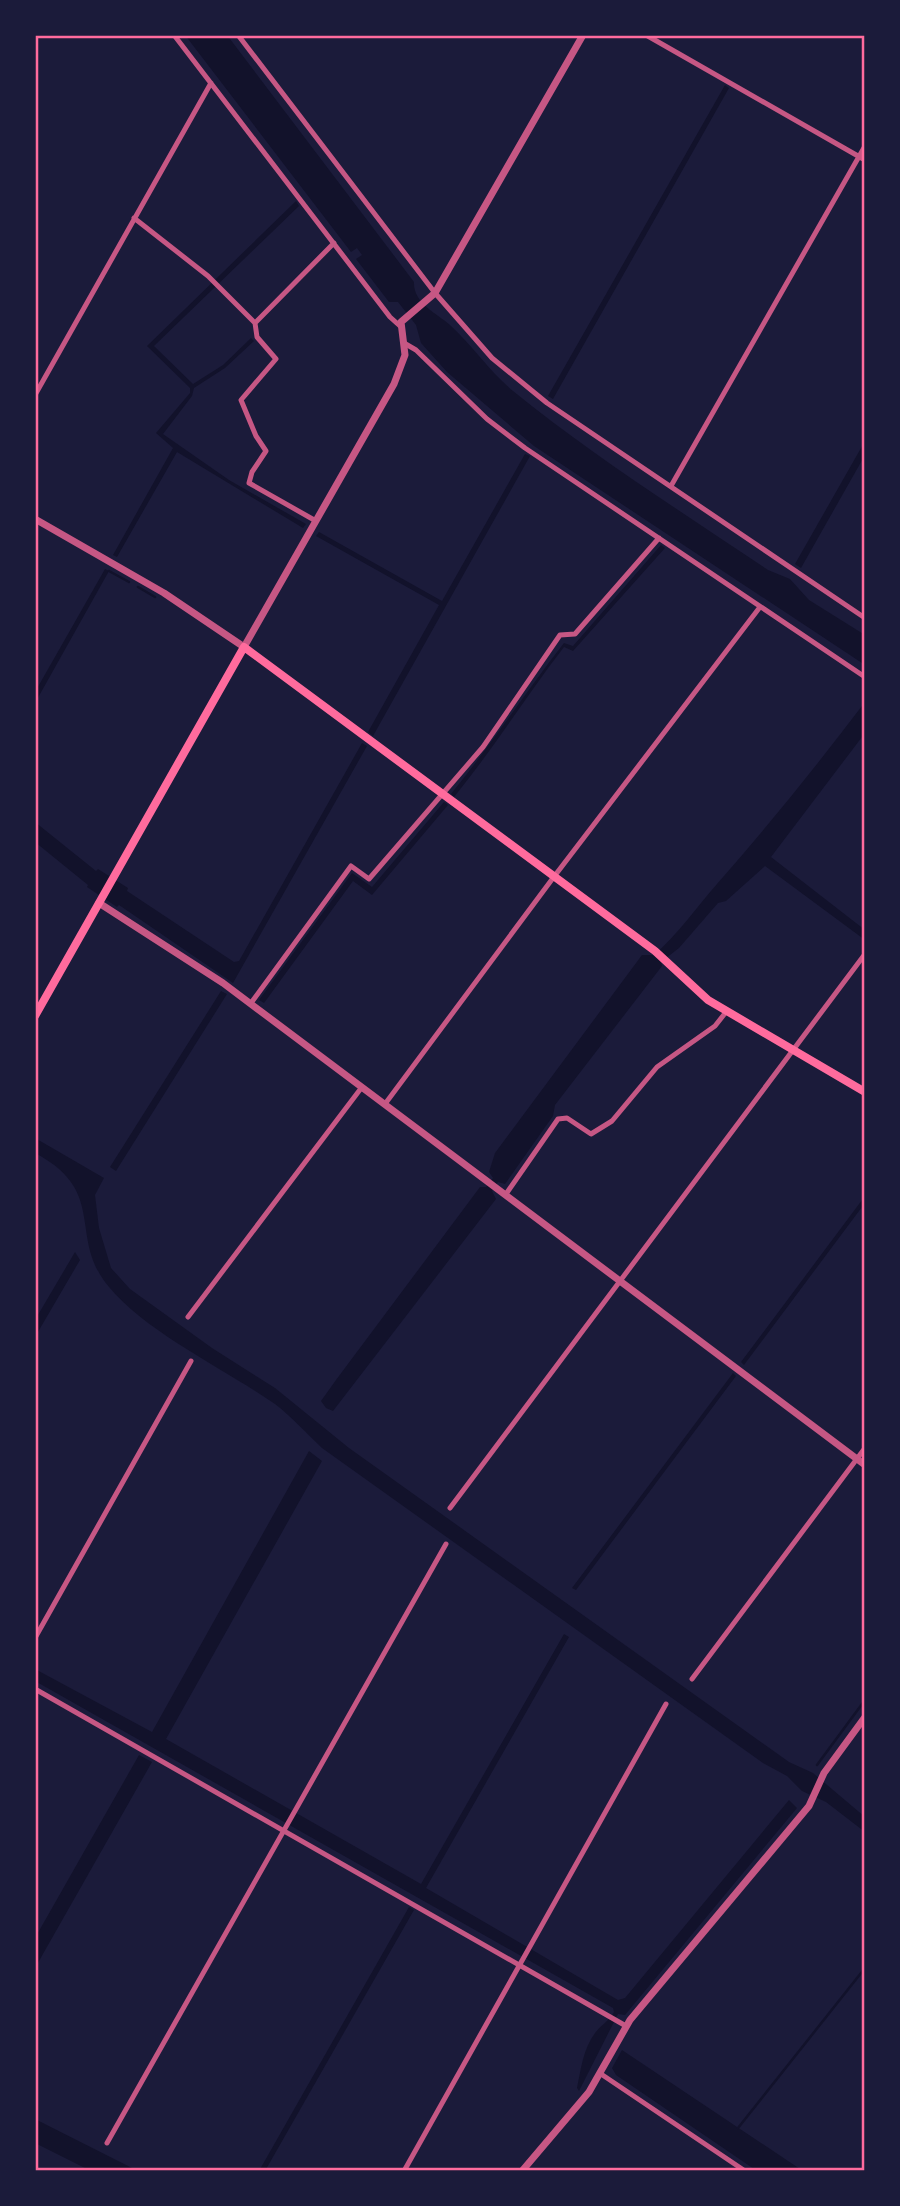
<svg xmlns="http://www.w3.org/2000/svg" width="900" height="2206" font-family="Merriweather,serif">
  <rect width="100%" height="100%" fill="#1b1b3a"/>
  <path fill="#12122b" d="M185,35h42l187,247c-1,21 22,31 36,43 22,20 39,46 63,66 80,65 169,121 255,179l22,9 19,21 56,35v30l-331,-219 -87,-74 -26,-29 -5,-18 -18,-23h-9l-33,-43 6,-4 -5,-7 -6,4z
    M725,85l4,3 -176,311 -5,-3z
    M296,201l3,5 -145,140 39,38 30,-19 28,-27 3,3 -29,27 -31,20 -2,8 -29,38 66,46 77,44 -3,4 -126,-76 -60,105 -4,-2 60,-107 -17,-15 34,-40v-5l-43,-42z
    M865,441v14l-64,113 -6,-4z
    M525,454l5,2 -157,280 -5,-4 71,-127 -123,-69 3,-4 123,69z
    M661,545l4,3 -92,103 -9,-4c-38,49 -70,101 -110,150l-3,-3c40,-49 74,-101 113,-151l9,3z
    M105,569l4,2 -74,132v-11z
    M865,702v31l-94,124 94,73v10l-100,-74 -39,35 -8,2 -39,45 -18,14 1,4 -107,139 -2,11 -48,68 -7,-2 -6,9 4,8 -163,212 -7,-3 -5,-7 15,-21 144,-193h6l7,-9 -4,-6 6,-19 147,-198h12c24,-21 42,-47 63,-71 52,-59 101,-120 148,-182z
    M362,743l5,3 -134,237 -114,-78 -2,2 -30,-20 1,-2 -53,-43v-20l61,49 2,-2 30,19 -1,3 107,71 5,-1z
    M444,802l4,3 -76,90 -19,-14 -89,122 -5,-3 93,-127 20,14z
    M221,991l6,3 -111,177 -6,-4z
    M35,1138l69,40 -9,17 4,33 12,40 19,21 82,59 63,40 74,60 440,314 24,11 52,44v15l-39,-30 -24,-11 -15,-15 -24,-13 -441,-315c-15,-14 -30,-31 -47,-44 -50,-35 -128,-71 -166,-117 -42,-50 0,-95 -74,-134z
    M865,1196v7l-121,162 -3,-3z
    M75,1252l5,8 -45,77v-17z
    M733,1373l3,3 -160,214 -4,-2z
    M309,1451l13,10 -156,278 255,145 143,-250 5,3 -143,251 192,112 7,-2 164,-198 8,8 -172,207 -7,-1 -39,77 -2,-3c4,-19 6,-39 18,-55 6,-8 14,-12 19,-21l-1,-4 -578,-327v-12l117,63z
    M139,1755l13,7 -117,206v-30z
    M409,1907l5,3 -149,261h-6z
    M622,2050l181,121h-46l-141,-96 -4,-7z
    M35,2119l103,52h-47l-56,-28z"/>
  <g fill="none" stroke-linecap="round" stroke-linejoin="round">
    <path stroke="#12122b" stroke-width="2.5" d="M109,571l20,11
      M138,587l17,10
      M817,1765l48,-65
      M738,2128l127,-160"/>
    <path stroke="#c65784" stroke-width="5" d="M174,35l216,282 10,9
      M238,35l197,258 57,65 55,45 318,215
      M646,35l219,125
      M134,218l74,58 47,47
      M404,343l12,7 71,69 38,29 340,229
      M35,395l176,-312
      M671,486l194,-340
      M316,521l-67,-38 3,-11 14,-21 -10,-15 -15,-36 35,-41 -19,-22 -2,-14 79,-80
      M251,1003l100,-137 18,13 114,-132 77,-112 15,-1 84,-96
      M385,1104l168,-226 207,-271
      M506,1194l52,-75 9,-1 24,16 21,-13 45,-54 58,-41 11,-14
      M188,1317l174,-230
      M450,1508l415,-554
      M35,1638l156,-277
      M692,1679l173,-231
      M35,1689l591,337
      M601,2074l144,97
      M107,2143l339,-599
      M404,2171l262,-467"/>
    <path stroke="#c65784" stroke-width="7" d="M35,519l129,74 80,54 150,-263 11,-29 -4,-33 34,-29 148,-258
      M99,903l124,80 642,482
      M522,2171l67,-79 41,-72 179,-214 15,-33 41,-56"/>
    <path stroke="#ff6b9d" stroke-width="8" d="M35,1016l209,-369 411,304 53,49 157,92"/>
  </g>
  <rect width="900" height="2206" fill="none" stroke="#1b1b3a" stroke-width="74"/>
  <rect x="37" y="37" width="826" height="2132" fill="none" stroke="#ff6b9d" stroke-width="2.5"/>
</svg>
